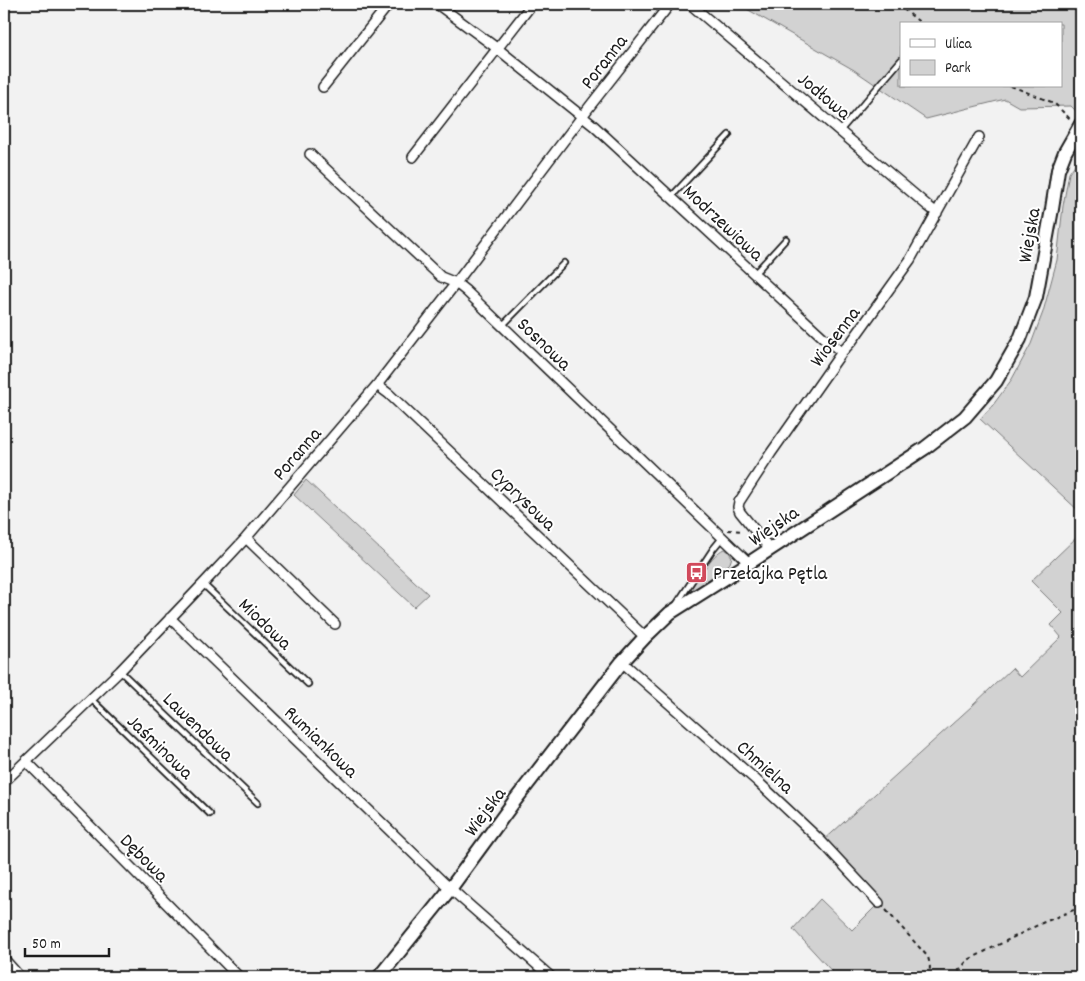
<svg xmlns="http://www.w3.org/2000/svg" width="1085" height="981" font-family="Dekko,sans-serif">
  <rect width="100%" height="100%" fill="#f2f2f2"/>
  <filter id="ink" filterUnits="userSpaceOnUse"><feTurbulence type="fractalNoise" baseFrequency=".02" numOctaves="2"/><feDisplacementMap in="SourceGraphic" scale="10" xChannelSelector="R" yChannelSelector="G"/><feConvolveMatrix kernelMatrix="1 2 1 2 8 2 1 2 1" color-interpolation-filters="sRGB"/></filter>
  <g filter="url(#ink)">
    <path fill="#d2d2d2" stroke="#777" fill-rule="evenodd" d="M738,4h343v105l-3,4 -7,-7 -52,1 -14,-8 -79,20 -72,-49zM901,24h160v62h-160z
      M1081,156v357l-101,-94 13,-14 19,-26 19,-35 12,-32 14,-52 6,-54 6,-33z
      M306,480l122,114 -14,13 -120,-112z
      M1078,536l3,3v438h-244l-44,-48 27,-30 32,31 29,-29 -59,-59 150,-136 40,-38 8,9 41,-40 -10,-12 12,-12 -32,-32z
      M724,549l4,2 4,6 -2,6 -3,3 -37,27 -1,-2c8,-12 23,-37 35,-42z"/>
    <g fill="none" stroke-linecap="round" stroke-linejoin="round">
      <defs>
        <path id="lane" d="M840,131l61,-71
          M671,197l58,-62
          M754,274l32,-35
          M502,326l62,-63
          M203,584l105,100
          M676,605l37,-56 9,-11
          M120,671l138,132
          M91,699l119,115"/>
        <path id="street" d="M437,4l61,45 96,77 232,214 16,12
          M690,4l238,202 9,7
          M323,87l66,-83
          M310,154l131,123 15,6 10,8 283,272
          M413,157l119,-153
          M377,385l12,9 256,243
          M246,538l89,86
          M770,549l-30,-37 -2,-5 1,-5 32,-49 71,-101 10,-11 58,-81 69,-123
          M170,618l274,265 107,94
          M622,662l135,119 64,60 58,62
          M26,761l213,216
          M4,782l116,-111 83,-87 43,-46 131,-153 79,-102 134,-177 80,-102
          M4,959l16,18"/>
        <path id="secondary" d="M379,977l71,-88 63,-86 95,-123 14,-18 23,-25 25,-24 79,-50 176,-115 40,-31 31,-36 24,-42 16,-42 16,-88 6,-39 7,-18 16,-28"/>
      </defs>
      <use href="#lane" stroke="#1c1c1c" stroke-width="8"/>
      <use href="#street" stroke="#1c1c1c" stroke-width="12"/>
      <use href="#secondary" stroke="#1c1c1c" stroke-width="16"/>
      <path stroke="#1c1c1c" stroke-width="2" stroke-dasharray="4 4" stroke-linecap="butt" d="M897,4l25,20
        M1011,86l43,17 17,17
        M728,530l15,1
        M886,910l42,47c2,8 4,14 -3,20
        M953,977l15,-17 74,-37 39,-16"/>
      <use href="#lane" stroke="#fff" stroke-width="4.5"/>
      <use href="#street" stroke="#fff" stroke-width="9"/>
      <use href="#secondary" stroke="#fff" stroke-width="12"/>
    </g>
  </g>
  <defs>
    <symbol id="bus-square" viewBox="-11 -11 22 22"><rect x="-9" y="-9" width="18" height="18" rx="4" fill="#d1495b" stroke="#fff"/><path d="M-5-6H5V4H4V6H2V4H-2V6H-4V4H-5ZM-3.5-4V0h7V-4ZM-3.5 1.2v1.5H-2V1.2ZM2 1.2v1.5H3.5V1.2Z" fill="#fff"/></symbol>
  </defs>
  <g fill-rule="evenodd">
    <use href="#bus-square" x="684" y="560" width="25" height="25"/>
  </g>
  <g text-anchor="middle" stroke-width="4" stroke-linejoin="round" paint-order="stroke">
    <g font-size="20" fill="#1c1c1c" stroke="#fff">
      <text transform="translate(603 61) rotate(-52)" y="7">Poranna</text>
      <text transform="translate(825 95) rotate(40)" y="7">Jodłowa</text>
      <text transform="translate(724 222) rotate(43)" y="7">Modrzewiowa</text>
      <text transform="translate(1028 235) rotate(-80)" y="7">Wiejska</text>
      <text transform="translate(834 336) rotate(-53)" y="7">Wiosenna</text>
      <text transform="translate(545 343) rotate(44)" y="7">Sosnowa</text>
      <text transform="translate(296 453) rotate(-49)" y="7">Poranna</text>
      <text transform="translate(524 498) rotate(44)" y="7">Cyprysowa</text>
      <text transform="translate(773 525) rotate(-34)" y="7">Wiejska</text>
      <text transform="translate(266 623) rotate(44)" y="7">Miodowa</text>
      <text transform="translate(199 726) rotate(44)" y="7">Lawendowa</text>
      <text transform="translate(322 741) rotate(44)" y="7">Rumiankowa</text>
      <text transform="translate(161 746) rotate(44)" y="7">Jaśminowa</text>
      <text transform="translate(766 766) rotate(42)" y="7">Chmielna</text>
      <text transform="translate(484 811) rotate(-53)" y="7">Wiejska</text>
      <text transform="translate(145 857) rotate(45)" y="7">Dębowa</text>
    </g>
    <g font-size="20" fill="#1c1c1c" stroke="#fff" text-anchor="start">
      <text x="713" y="579">Przełajka Pętla</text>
    </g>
  </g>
  <rect width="1085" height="981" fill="none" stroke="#fff" stroke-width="20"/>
  <rect x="10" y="10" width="1065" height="961" fill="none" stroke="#1c1c1c" stroke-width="2" filter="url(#ink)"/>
  <rect x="900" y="22" width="162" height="65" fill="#ffffff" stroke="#a4a4a4"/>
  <rect x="910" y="39" width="25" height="8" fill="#ffffff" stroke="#a4a4a4"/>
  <text x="945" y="48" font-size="15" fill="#1c1c1c">Ulica</text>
  <rect x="910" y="60" width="25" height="15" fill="#d2d2d2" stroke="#a4a4a4"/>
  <text x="945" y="72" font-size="15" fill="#1c1c1c">Park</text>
  <path d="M25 948v8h84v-8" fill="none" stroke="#1c1c1c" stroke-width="2.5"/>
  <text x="32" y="948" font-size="15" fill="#1c1c1c" stroke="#ffffff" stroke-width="4" paint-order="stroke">50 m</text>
</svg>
